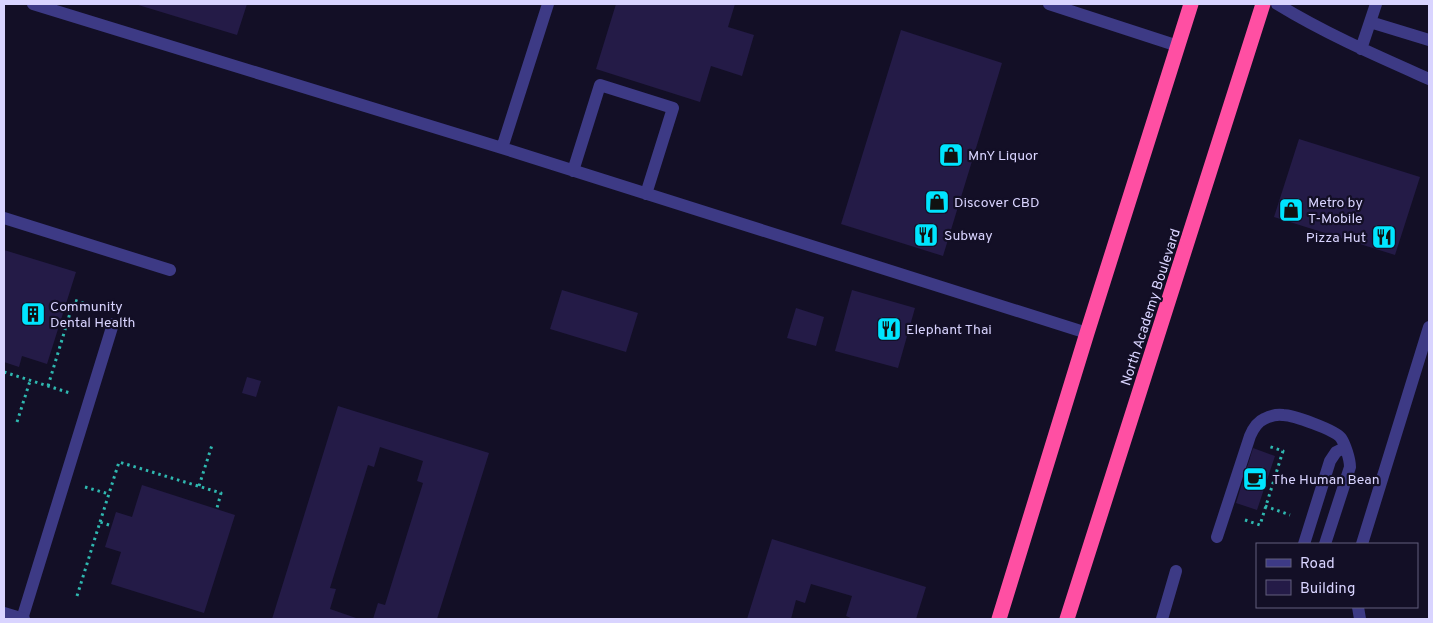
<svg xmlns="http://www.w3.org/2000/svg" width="1433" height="623" font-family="Overpass,sans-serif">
  <rect width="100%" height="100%" fill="#130f26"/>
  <path fill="#241b47" d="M135,4h112l-10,31z
    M616,4h119l-7,23 26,8 -12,41 -31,-10 -11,36 -104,-33z
    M901,30l101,33 -59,193 -102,-32z
    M1299,139l121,38 -25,78 -121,-38z
    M4,250l72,22 -29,92 -25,-8 -3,11 -15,-5z
    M562,290l76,23 -12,39 -76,-23z
    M852,290l63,18 -17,60 -63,-17z
    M796,308l28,9 -8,29 -29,-8z
    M247,377l14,4 -5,16 -14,-4z
    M338,406l151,47 -52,166h-64l5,-16 7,2 38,-122 -6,-2 6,-20 -43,-14 -6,20 -6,-2 -38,123 6,1 -6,20 29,10h-87z
    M1253,448l22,8 -18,54 -21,-7z
    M142,485l93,30 -31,98 -93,-29 10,-32 -16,-5 11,-35 16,5z
    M772,539l154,48 -10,32h-63l-7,-3 6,-20 -41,-12 -6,19 -9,-3 -5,19h-44z"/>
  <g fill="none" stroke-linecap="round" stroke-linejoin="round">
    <path stroke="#2fb8b0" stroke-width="3" stroke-dasharray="2.5 4" stroke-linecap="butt" d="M4,372l66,21
      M48,386l26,-86 22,7
      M17,422l13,-41
      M199,486l13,-41
      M85,487l24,7
      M1265,506l25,9
      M1245,520l15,5 23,-74 -15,-5
      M100,522l19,-60 102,31 -4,15
      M77,596l23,-74 12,4"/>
    <path stroke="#3d3a85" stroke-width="12" d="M33,4l469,144 585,185
      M1049,4l129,42
      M1277,4c49,30 100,52 152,75
      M1370,22l59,18
      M1361,49l15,-45
      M502,148l46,-144
      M573,171l27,-86 73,23 -27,86
      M4,218l166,52
      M1217,537l33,-101c3,-7 7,-14 14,-17 6,-3 13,-5 19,-4 10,0 52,15 58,23 4,6 9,21 9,29l-25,77
      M1304,544l26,-83 6,-9 8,-4
      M1362,544l67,-217
      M1358,607l2,12
      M22,619l91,-295
      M1162,619l14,-48"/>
    <path stroke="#3d3a85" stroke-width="12" d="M4,613l20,6"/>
    <path stroke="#ff4fa3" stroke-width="15" d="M999,619l88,-286 104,-329
      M1067,619l196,-615"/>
  </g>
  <defs>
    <symbol id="shop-square" viewBox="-11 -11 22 22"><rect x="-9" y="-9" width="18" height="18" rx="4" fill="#00e5ff" stroke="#130f26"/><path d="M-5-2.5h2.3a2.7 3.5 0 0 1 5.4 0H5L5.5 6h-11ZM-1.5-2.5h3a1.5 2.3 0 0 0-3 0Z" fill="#111"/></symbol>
    <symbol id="restaurant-square" viewBox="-11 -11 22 22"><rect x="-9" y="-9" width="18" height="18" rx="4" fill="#00e5ff" stroke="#130f26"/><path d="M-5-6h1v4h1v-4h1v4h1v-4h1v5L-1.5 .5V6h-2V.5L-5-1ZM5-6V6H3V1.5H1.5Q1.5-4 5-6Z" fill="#111"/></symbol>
    <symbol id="building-square" viewBox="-11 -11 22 22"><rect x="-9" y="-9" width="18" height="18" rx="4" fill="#00e5ff" stroke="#130f26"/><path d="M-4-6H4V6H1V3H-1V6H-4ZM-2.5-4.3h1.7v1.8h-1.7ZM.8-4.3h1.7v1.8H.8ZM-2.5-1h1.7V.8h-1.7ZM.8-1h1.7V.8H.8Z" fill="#111"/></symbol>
    <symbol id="cafe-square" viewBox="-11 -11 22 22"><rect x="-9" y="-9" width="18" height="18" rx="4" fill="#00e5ff" stroke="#130f26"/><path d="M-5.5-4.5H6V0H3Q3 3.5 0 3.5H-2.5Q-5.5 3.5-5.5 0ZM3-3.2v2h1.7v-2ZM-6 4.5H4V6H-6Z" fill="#111"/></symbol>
  </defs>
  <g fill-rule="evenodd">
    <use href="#shop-square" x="937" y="141" width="28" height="28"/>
    <use href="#shop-square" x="923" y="188" width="28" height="28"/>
    <use href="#shop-square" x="1277" y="196" width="28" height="28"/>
    <use href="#restaurant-square" x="912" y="221" width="28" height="28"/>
    <use href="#restaurant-square" x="1370" y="223" width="28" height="28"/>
    <use href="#building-square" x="19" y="300" width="28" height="28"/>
    <use href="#restaurant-square" x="875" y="315" width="28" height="28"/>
    <use href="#cafe-square" x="1241" y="465" width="28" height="28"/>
  </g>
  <g text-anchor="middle" stroke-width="4.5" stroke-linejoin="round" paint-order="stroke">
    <g font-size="14" fill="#d9d4ff" stroke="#130f26" text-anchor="start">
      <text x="968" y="160">MnY Liquor</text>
      <text x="954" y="207">Discover CBD</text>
      <text x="1308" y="207">Metro by<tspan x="1308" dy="16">T-Mobile</tspan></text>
      <text x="944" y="240">Subway</text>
      <text x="1366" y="242" text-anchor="end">Pizza Hut</text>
      <text x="50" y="311">Community<tspan x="50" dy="16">Dental Health</tspan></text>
      <text x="906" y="334">Elephant Thai</text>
      <text x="1272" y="484">The Human Bean</text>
    </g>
    <g font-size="14" fill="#d9d4ff" stroke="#130f26">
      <text transform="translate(1150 307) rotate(-72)" y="5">North Academy Boulevard</text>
    </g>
  </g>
  <rect width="1433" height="623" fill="none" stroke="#d9d4ff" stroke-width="10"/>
  <rect x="1256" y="543" width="162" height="65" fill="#130f26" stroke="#625e7d"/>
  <rect x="1266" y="559" width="25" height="8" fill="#3d3a85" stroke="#625e7d"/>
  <text x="1300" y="568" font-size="15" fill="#d9d4ff">Road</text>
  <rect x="1266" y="580" width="25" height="15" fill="#241b47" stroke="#625e7d"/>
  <text x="1300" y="593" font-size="15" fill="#d9d4ff">Building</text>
</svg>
